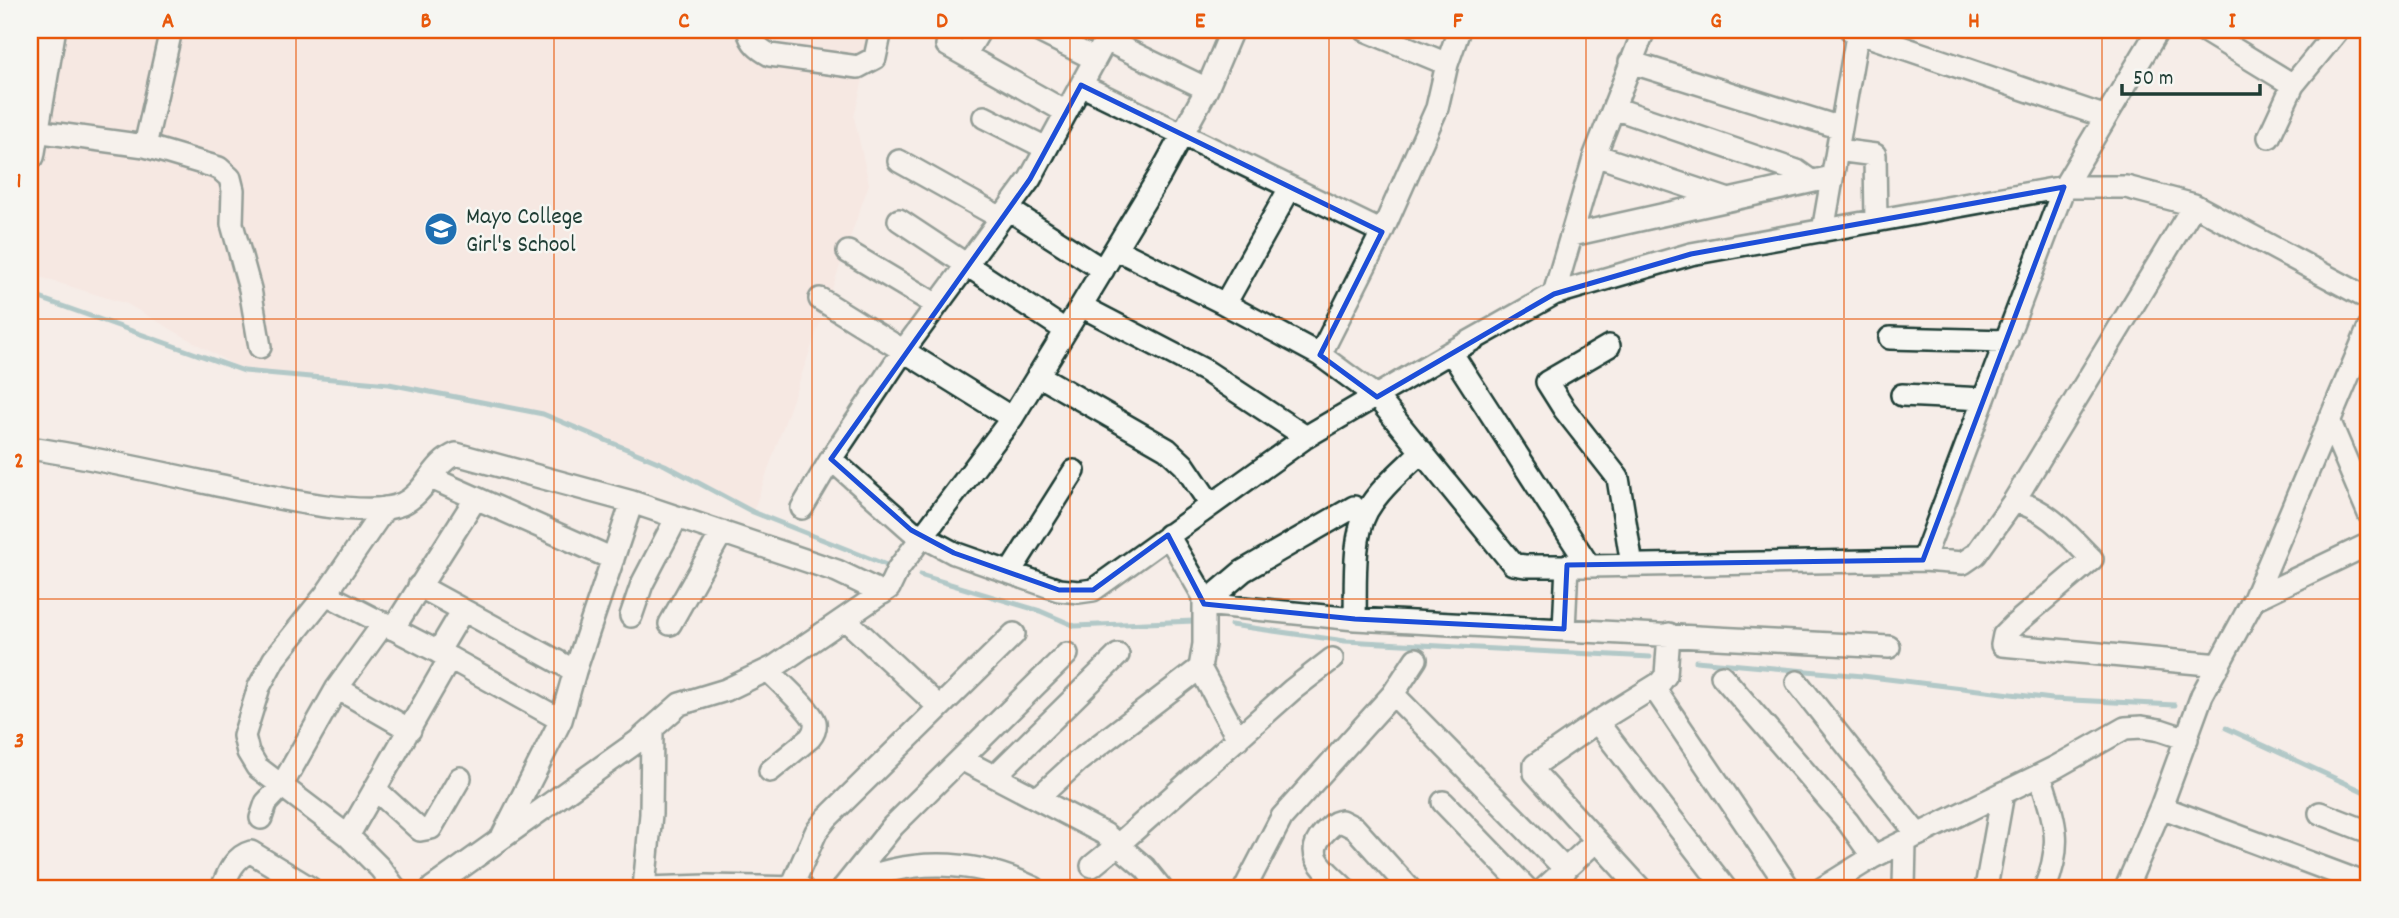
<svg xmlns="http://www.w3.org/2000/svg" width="2399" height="918" font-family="Dekko,sans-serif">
  <rect width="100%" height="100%" fill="#f6ede8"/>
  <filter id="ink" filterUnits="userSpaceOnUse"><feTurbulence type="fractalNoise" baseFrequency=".0143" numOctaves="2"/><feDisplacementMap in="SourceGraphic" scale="14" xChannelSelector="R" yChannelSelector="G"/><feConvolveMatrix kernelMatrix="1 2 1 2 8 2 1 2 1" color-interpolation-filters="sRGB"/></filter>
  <g filter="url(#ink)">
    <path fill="#f7e2dc" d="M50,30h825l-21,87 15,67 -116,328 -88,-47 -122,-51 -154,-30 -145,-13 -117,-67 -97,-30v-107z"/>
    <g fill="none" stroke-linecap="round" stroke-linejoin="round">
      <path stroke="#609ca1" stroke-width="5" d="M37,297l207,74 145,13 154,30 122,51 88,47 136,54
        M920,575l120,36 35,15 119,-5
        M1231,625l114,16 305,16
        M1696,661l167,15 189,23 123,6
        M2226,728l143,66"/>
      <defs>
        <path id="street" d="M748,30c3,13 11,19 22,25l88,12 17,-9 6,-28
          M1037,30l58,29
          M1365,30l82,34
          M1459,30l-12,34 -10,44 -55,124 -62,123 57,42 136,167 12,2h64l334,-6 40,3 13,-9 38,-53 180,-296
          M1851,30l255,87
          M2203,30l90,55
          M1106,40l101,49
          M947,45l119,67
          M965,55l15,-25
          M1630,62l211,66
          M1081,85l301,147
          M1614,108l183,63 14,10
          M984,117l62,31
          M35,131l110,15 26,-116
          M2269,137l24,-52 45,-55
          M145,146l74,22 11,10 3,12 -1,34 18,65 10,58
          M1837,150l38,5 1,66
          M1595,155l131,44
          M899,161l102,57
          M1008,209l95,61
          M899,220l166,110
          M1823,231l35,-201
          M1572,235l260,-58
          M1116,249l109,55 95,51
          M848,252l89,53
          M1554,294l41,-139 49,-125
          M820,299l192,119
          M1225,304l65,-116
          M1081,306l125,65 100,66
          M1890,338l117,3
          M1609,346l-62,36 17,27 54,69 14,87
          M1451,352l138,214
          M1038,375l129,74 17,16 27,40
          M1902,395l82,4
          M2329,420l40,94
          M30,448c60,9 119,22 178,35 44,9 155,38 194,21 24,-11 31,-41 54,-50l176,48 205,69 46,22
          M831,459l80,71 43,23 105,37 20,2 14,-2 213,-153 145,-85 103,-58 137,-40 373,-67h62l68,18 175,94
          M431,478l182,81
          M2014,501c34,8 55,35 78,58l-78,66 -10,10 -2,10 217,20
          M385,508l-59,86 -52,65 -15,28 -15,49 4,16 9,15 91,69 32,32 15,20
          M802,508l29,-49 73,-109 126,-171 81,-149
          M1168,535l36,62v47l-4,24 38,71
          M1923,560l141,-373 94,-157
          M1010,572l64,-101
          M419,586l156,85 57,-169
          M326,594l124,64 111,62
          M2254,599l115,-55
          M1204,604l151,15 534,28
          M1204,604l39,-33 111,-64
          M631,616l11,-32 35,-67
          M845,619l94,88
          M1355,619c1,-31 -3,-81 12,-108 13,-23 36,-41 55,-60
          M670,624l52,-92
          M393,629l83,-131
          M1564,629l3,-64
          M438,652l25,-42
          M768,670c10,11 43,40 47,52 1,6 -1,11 -5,16l-40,33
          M1722,676l126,146 25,35
          M1797,682l121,153
          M337,688l73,42
          M1654,688l135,200
          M1393,694l173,176
          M1597,722l128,166
          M961,759l144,75 40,34 16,20
          M2040,775c14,45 24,66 5,113
          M995,776l123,-121
          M375,789l45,41 11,-2 29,-50
          M1038,798l39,-36 123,-94
          M1443,802l83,86
          M2161,807l208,78
          M2320,813l49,19
          M261,818l5,-15 15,-16 56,-99 47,-65
          M503,835l58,-115 14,-49
          M348,836l102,-178
          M1092,866l27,-22 173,-154 40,-31
          M792,886l24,-54 11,-14 187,-184
          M844,887l49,-61 174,-172
          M844,887c62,-30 129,-29 190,1
          M222,888c6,-15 13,-32 29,-36l59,36
          M432,888l206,-147 42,-37 46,-14 48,-23 115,-79 9,-19 114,-151 69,-112 79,-131 47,-86 25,-59
          M644,888l7,-74 1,-84
          M646,888l61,-2 95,2
          M1245,888l37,-71 111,-123 23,-35
          M1344,888c-16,-17 -42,-31 -21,-54 6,-6 9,-11 18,-13l14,7 54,60
          M1545,888l51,-47
          M1640,888l-105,-115v-8l62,-43 63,-39 6,-8 3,-41
          M1823,888l50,-31 183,-90 69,-39 17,-1 18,3 27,9
          M1904,888l1,-45
          M1986,888l17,-95
          M2126,888l35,-81 41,-112 52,-96 115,-272"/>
        <path id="secondary" d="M30,155l21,-125"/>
      </defs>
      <use href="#street" stroke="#1f3d34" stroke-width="26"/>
      <use href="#secondary" stroke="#1f3d34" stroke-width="33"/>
      <use href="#street" stroke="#f6f6f2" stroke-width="21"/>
      <use href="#secondary" stroke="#f6f6f2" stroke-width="28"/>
    </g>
  </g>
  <path d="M0 0H2399V918H0ZM1081,85l301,147 -62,123 57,42 177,-103 137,-40 373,-67 -141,373 -356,5 -3,64 -209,-10 -151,-15 -36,-69 -75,55h-34l-105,-37 -43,-23 -80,-71 199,-280z" fill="#f6ede8" fill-opacity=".55" fill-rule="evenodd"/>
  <path fill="none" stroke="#1d4ed8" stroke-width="5" stroke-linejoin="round" d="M1081,85l301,147 -62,123 57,42 177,-103 137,-40 373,-67 -141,373 -356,5 -3,64 -209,-10 -151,-15 -36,-69 -75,55h-34l-105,-37 -43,-23 -80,-71 199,-280z"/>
  <path fill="none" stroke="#e8590c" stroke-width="2" stroke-opacity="0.55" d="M296,30v858M554,30v858M812,30v858M1070,30v858M1329,30v858M1586,30v858M1844,30v858M2102,30v858M30,319h2339M30,599h2339"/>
  <defs>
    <symbol id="school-disc" viewBox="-11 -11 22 22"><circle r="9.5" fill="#1f6fb2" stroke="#f6f6f2"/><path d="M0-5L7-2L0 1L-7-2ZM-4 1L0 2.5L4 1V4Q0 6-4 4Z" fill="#fff"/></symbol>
  </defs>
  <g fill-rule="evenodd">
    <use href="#school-disc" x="422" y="210" width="38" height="38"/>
  </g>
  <g text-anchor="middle" stroke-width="5" stroke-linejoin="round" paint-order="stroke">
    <g font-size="24" fill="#1f3d34" stroke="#f6f6f2" text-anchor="start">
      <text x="466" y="223">Mayo College<tspan x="466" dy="28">Girl's School</tspan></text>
    </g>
  </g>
  <rect width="2399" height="918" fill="none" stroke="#f6f6f2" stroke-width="77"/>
  <path d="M2122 84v10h138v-10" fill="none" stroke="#1f3d34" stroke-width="3.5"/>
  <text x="2133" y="84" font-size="21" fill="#1f3d34" stroke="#f6f6f2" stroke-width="5" paint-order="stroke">50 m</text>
  <rect x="38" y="38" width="2322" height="842" fill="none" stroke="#e8590c" stroke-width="2.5"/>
  <g font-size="23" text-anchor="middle" font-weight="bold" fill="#e8590c">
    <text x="168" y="27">A</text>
    <text x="426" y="27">B</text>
    <text x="684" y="27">C</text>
    <text x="942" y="27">D</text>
    <text x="1200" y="27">E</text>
    <text x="1458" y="27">F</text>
    <text x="1716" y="27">G</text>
    <text x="1974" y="27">H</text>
    <text x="2232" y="27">I</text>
    <text x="19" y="187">1</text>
    <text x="19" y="467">2</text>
    <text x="19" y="747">3</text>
  </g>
</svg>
